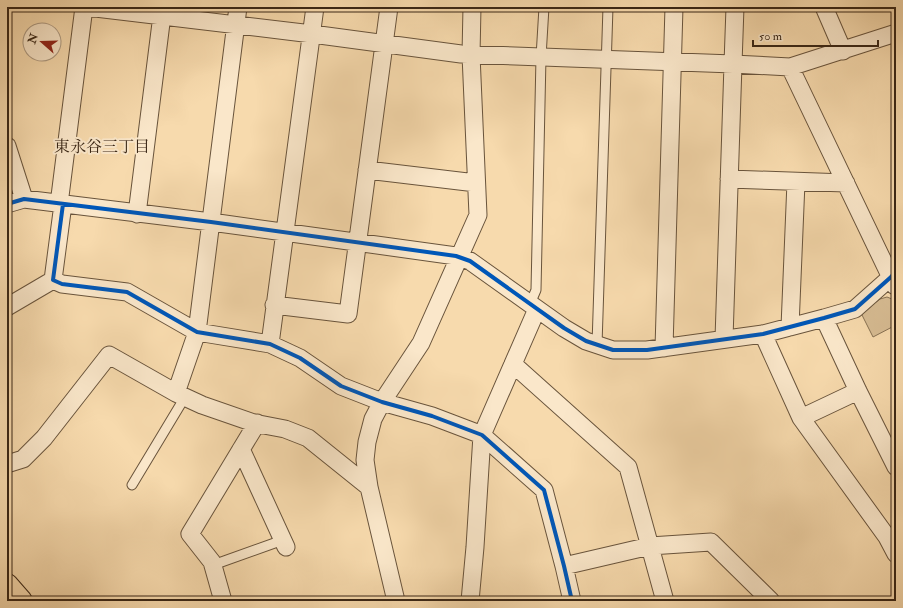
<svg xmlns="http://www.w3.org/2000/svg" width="903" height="608" font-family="'IM FELL Double Pica','Noto Serif JP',serif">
  <rect width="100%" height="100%" fill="#f7daad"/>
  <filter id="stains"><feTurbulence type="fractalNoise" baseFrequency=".005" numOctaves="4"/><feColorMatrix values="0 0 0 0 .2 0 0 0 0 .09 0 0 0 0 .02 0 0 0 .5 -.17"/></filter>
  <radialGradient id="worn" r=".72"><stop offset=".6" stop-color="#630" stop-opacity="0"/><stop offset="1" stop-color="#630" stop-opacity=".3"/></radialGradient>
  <path fill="#d7bc93" stroke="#887254" d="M887,297l5,2 4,12v14l-23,12 -12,-24 19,-14z"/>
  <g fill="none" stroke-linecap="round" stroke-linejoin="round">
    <defs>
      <path id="service" d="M530,304l6,-14 5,-233 3,-50
        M597,345l11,-338
        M132,485l53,-88
        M213,565l70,-25"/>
      <path id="minor" d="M87,7l225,27 149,20 272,10 57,3
        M824,7l19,44
        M7,146l17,53
        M367,170l109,13
        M729,179l117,4
        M7,204l17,-5 187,23 245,34 14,5 94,67 22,13 27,9h34l116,-16 61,-16 31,-9 36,-32 5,-6
        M59,204l25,-197
        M63,204l-10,76 9,4 65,8 70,40 73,12 30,14 41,28 41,16 50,14 50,19 62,55 20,76 8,35
        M137,214l26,-207
        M895,286l-105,-219 106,-34
        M274,305l74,9 41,-307
        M7,307l46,-27
        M824,318l34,73 38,76
        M790,327l6,-145
        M763,334l38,84 86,119 9,17
        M724,339l9,-275 2,-57
        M270,344l45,-337
        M664,348l10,-341
        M513,364l115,103 37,134
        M176,393l21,-61 41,-325
        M801,418l57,-27
        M241,449l45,98
        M7,464l16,-5 21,-21 65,-83 67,38 26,12 52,18 31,6 23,9 61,49
        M564,566l86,-20 61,-4 60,59
        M223,601l-11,-39 -22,-28 67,-111
        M396,601l-27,-114 -4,-27 2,-18 6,-23 9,-17 39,-59 57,-128 -7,-160 1,-48
        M470,601l5,-54 7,-112 55,-126"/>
      <path id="motorway" d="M7,585l14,16"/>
    </defs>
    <use href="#service" stroke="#69543c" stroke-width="11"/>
    <use href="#minor" stroke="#69543c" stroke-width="19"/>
    <use href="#motorway" stroke="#3a2716" stroke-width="24"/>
    <use href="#service" stroke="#fae7ca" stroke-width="9"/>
    <use href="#minor" stroke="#fae7ca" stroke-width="17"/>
    <use href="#motorway" stroke="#f7daad" stroke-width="22"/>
    <defs>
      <path id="cycleway" d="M7,204l17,-5 187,23 245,34 14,5 94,67 22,13 27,9h34l116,-16 61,-16 31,-9 36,-32 5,-6
        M63,204l-10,76 9,4 65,8 70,40 73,12 30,14 41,28 41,16 50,14 50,19 62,55 20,76 8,35"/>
    </defs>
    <use href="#cycleway" stroke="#fae7ca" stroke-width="6"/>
    <use href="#cycleway" stroke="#0057b8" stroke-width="4"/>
  </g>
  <g text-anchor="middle" stroke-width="4" stroke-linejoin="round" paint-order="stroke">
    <g font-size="16" fill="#3a2716" stroke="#fae7ca">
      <text x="102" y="152">東永谷三丁目</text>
    </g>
  </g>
  <rect width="903" height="608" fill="none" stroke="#f7daad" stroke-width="24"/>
  <rect x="8" y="8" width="887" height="592" fill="none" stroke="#3a2716" stroke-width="2"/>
  <rect x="12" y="12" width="879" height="584" fill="none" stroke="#3a2716"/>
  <g transform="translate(42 42) rotate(290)"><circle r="19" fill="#fae7ca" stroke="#ad9a82"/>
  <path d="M0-3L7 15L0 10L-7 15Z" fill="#8f2418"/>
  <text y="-6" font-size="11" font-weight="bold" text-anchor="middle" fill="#3a2716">N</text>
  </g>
  <path d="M753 40v6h125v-6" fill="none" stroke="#3a2716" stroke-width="2"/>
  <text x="759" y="40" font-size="12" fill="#3a2716" stroke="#fae7ca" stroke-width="3" paint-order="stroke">50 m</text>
  <rect width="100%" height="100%" filter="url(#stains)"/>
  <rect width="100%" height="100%" fill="url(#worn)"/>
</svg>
